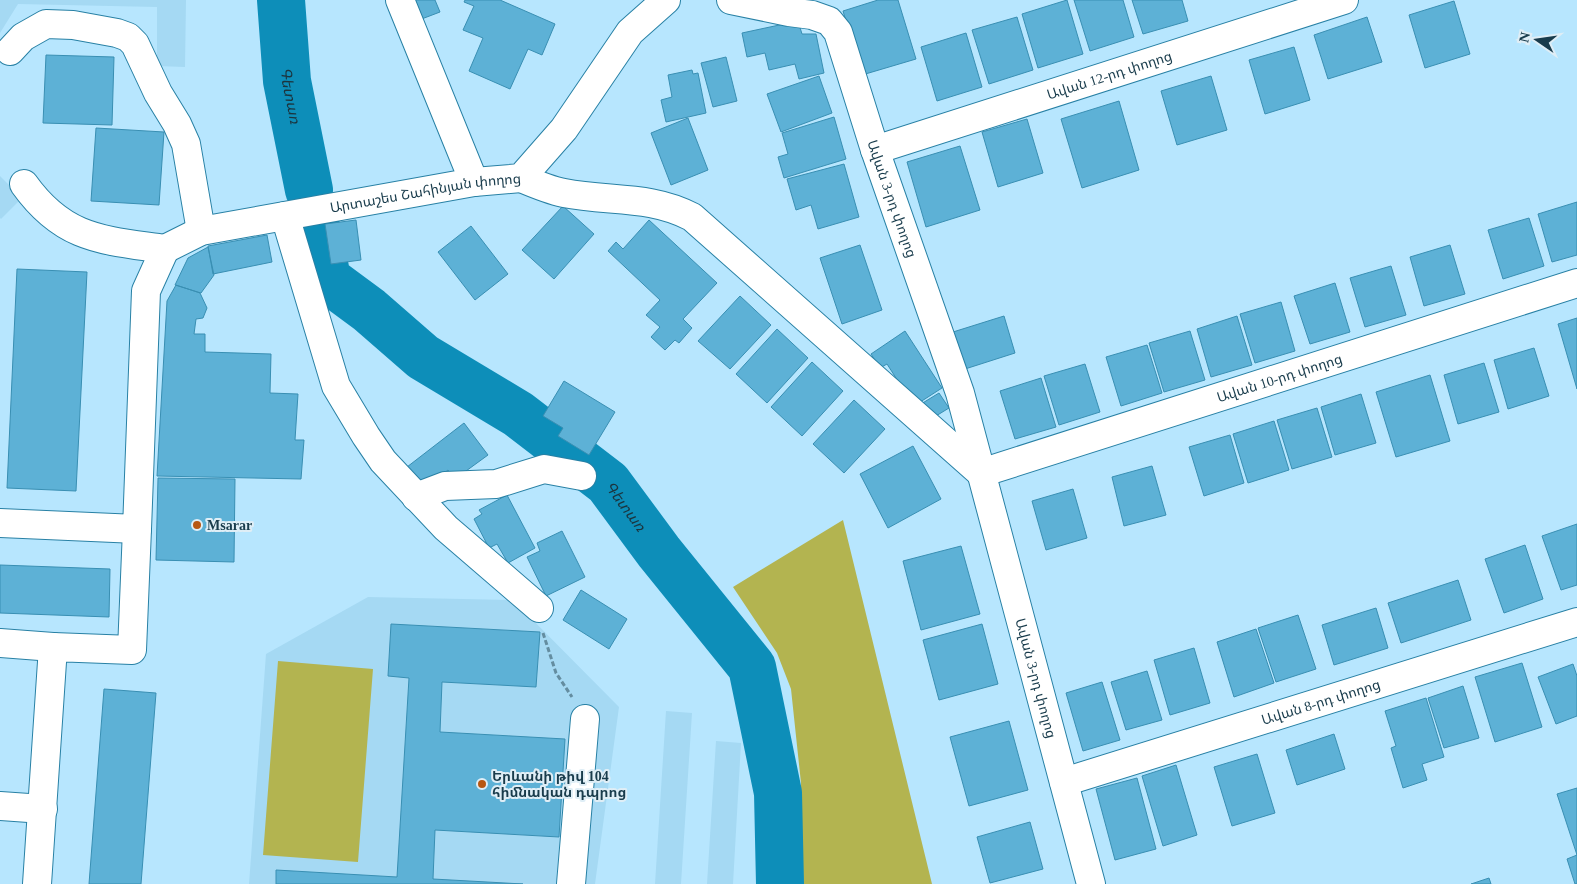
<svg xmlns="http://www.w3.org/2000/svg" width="1577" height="884" font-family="'Times New Roman','Noto Sans Armenian',serif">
  <rect width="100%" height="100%" fill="#b7e6fe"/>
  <path fill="#a5d9f3" d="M0,0h186l-1,67 -28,-1v-59l-139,-3 -18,29z
    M0,176l22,22 -21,21 -1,-1z
    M368,597l145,3 106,107 -24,177h-346l17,-230z
    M666,711l26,2 -11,171h-26z
    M716,741l25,2 -8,141h-26z"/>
  <path fill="#b3b450" d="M843,520l89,364h-135l4,-44v-57l-10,-94 -14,-36 -44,-66z
    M278,661l95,8 -15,193 -95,-7z"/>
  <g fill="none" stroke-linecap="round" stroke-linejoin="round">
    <g stroke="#0d8eb9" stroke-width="48">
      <path id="s1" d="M281,0l6,81 22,109"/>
      <path id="s2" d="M318,232l9,47 42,31 54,47 95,57 90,69 51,69 93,115 26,126 2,91"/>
    </g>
  </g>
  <path fill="#5db1d6" stroke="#398fb3" d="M411,0h24l5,12 -21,8z
    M465,0h35l55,24 -13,31 -14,-6 -18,40 -41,-18 14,-33 -20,-8 11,-24 -10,-4z
    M878,0h20l18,59 -54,16 -19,-64z
    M1067,0l16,54 -45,14 -16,-54z
    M1074,0h49l11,37 -44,14z
    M1132,0h50l6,21 -45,13z
    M1454,1l16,53 -45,14 -16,-53z
    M1017,17l16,53 -44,14 -17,-54z
    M1367,17l15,45 -54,17 -14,-44z
    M798,21l4,13h14l8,39 -25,6 -4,-15 -26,6 -4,-17 -18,4 -5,-24z
    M966,33l16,54 -45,14 -16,-54z
    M1294,47l16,53 -45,14 -16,-54z
    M46,55l68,2 -2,68 -69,-2z
    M726,57l11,44 -24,6 -12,-44z
    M692,70l1,4 5,-1 8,40 -40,9 -5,-22 11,-3 -4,-22z
    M819,76l13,37 -51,19 -14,-38z
    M1211,76l16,54 -50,15 -16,-54z
    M1119,101l20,69 -57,18 -21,-69z
    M834,117l12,42 -62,19 -6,-21 10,-3 -6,-21z
    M688,118l20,52 -37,15 -20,-52z
    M1027,119l16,54 -45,14 -16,-55z
    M96,128l68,4 -5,73 -68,-4z
    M960,146l20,64 -54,17 -19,-65z
    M844,164l15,53 -41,12 -7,-24 -15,5 -9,-31z
    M1577,202v53l-25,7 -14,-48z
    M563,206l31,28 -40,45 -32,-29z
    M1529,218l15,48 -41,13 -15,-49z
    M356,220l5,40 -30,4 -6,-40z
    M649,220l68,63 -34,36 9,9 -13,15 -4,-3 -10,10 -14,-13 9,-10 -14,-12 14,-15 -52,-49 8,-9 7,7z
    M471,226l37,48 -33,26 -37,-48z
    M267,235l5,27 -59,12 -5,-28z
    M860,245l22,65 -40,14 -22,-66z
    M1450,245l15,49 -41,12 -14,-49z
    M208,247l6,28 -13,18 -26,-8 13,-27z
    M1391,266l15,49 -41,12 -15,-49z
    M17,269l70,3 -11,219 -69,-3z
    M1335,283l15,49 -40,12 -16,-48z
    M176,285l24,8 7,15 -4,10 -7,1 -2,15h11v18l66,2 -1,39 28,1 -3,46h9l-3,39 -144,-3 10,-175z
    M740,296l31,29 -41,44 -32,-28z
    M1281,302l14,49 -40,12 -15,-49z
    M1004,316l11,37 -50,16 -12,-37z
    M1237,316l15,49 -41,12 -14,-48z
    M1577,318v71l-19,-65z
    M777,329l31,29 -41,45 -31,-29z
    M905,331l37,57 -28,18 -27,-42 -7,4 -9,-14z
    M1190,331l15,49 -41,12 -15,-49z
    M1147,345l15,48 -41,13 -15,-49z
    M1534,348l15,48 -41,13 -14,-49z
    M812,362l31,29 -41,45 -31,-29z
    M1484,363l15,49 -41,12 -14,-49z
    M1085,364l15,48 -41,13 -15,-49z
    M1430,375l20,66 -54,16 -20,-65z
    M1041,378l15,49 -41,12 -15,-48z
    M564,381l51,31 -26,43 -31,-19 5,-8 -20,-12z
    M939,393l10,15 -18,11 -10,-15z
    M1361,394l15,49 -41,12 -14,-48z
    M854,400l31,29 -41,44 -31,-29z
    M1317,408l15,49 -40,12 -15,-49z
    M1274,421l15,49 -41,13 -15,-49z
    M464,423l24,32 -33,24 -7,-9 -25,19 -16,-22z
    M1230,435l14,48 -40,13 -15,-49z
    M913,446l28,53 -53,29 -28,-54z
    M1152,466l14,49 -42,11 -12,-49z
    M158,478l77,1 -1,83 -78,-2z
    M1073,489l14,49 -41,12 -14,-49z
    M507,495l28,53 -27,15 -11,-19 -8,4 -15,-29 8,-5 -3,-4z
    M1577,524v61l-16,5 -19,-54z
    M562,531l23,46 -39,19 -19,-39 13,-6 -3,-8z
    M1525,545l18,54 -39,14 -19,-54z
    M961,546l19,68 -59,16 -18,-69z
    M0,565l110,4 -1,48 -109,-4z
    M1458,580l13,40 -70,23 -13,-40z
    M581,590l46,29 -18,30 -46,-29z
    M1376,608l12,40 -54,17 -12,-40z
    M1298,615l18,54 -40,13 -18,-54z
    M391,624l149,8 -4,55 -94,-5 -2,50 125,7 -6,98 -124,-7 -2,49 90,5h-247v-14l121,7 12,-199 -21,-2z
    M982,624l16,60 -59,16 -16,-60z
    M1256,629l18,54 -40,14 -17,-55z
    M1194,648l16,55 -40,12 -16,-55z
    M1522,663l20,64 -47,15 -20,-65z
    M1573,664l4,12v40l-21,8 -18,-47z
    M1147,671l15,49 -36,10 -15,-48z
    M1102,682l18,58 -37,11 -17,-58z
    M1463,686l16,52 -35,10 -16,-50z
    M104,689l52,4 -15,191h-52z
    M1426,698l18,59 -22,7 5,16 -24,8 -12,-40 5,-2 -11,-35z
    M1009,721l19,69 -59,16 -19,-69z
    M1334,734l11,35 -48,16 -11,-35z
    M1257,754l18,59 -43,13 -18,-59z
    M1176,765l21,70 -34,11 -21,-70z
    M1137,778l19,71 -41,11 -19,-71z
    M1577,788v67l-20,-61z
    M1030,822l13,47 -53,14 -13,-46z
    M1577,855v29h-2l-8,-25z
    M1489,878l2,6h-20z"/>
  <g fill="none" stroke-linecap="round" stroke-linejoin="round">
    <defs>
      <g id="minor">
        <path d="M400,0l74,182"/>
        <path id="s3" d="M731,0l58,12 23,3 17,6 9,11 37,118 85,243 131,491"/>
        <path d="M10,51l13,-14 23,-13 27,1 44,8 11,4 7,7 23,49 19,31 9,20 15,87"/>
        <path id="s4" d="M875,150l469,-150"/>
        <path id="s5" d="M521,178c14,6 28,12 43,15 45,9 86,2 128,24l289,256 596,-190"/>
        <path d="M24,184c40,56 79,56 141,65"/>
        <path d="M285,216l51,170 30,50 17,25 63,67 93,80"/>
        <path id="s6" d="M165,249l36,-18 273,-49 47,-4 43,-49 66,-97 36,-32"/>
        <path d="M416,497l29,-11 51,-2 48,-15 38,7"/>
        <path d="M0,523l137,6 9,-238 19,-42"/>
        <path d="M0,643l53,4"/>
        <path id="s7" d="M1064,782l513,-160"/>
        <path d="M0,806l43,3"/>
        <path d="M37,884l16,-237 79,3 5,-121"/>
        <path d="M571,884l14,-165"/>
      </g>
    </defs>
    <use href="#minor" stroke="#2881a5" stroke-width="30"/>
    <path stroke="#648da0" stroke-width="3" stroke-dasharray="5 2.5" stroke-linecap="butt" d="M543,633l13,40 16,24"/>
    <use href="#minor" stroke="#fff" stroke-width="28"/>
  </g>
  <g fill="#b75712" stroke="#dfeef6" stroke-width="2">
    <circle cx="197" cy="525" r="5"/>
    <circle cx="482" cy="784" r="5"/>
  </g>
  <g text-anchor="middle" stroke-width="4" stroke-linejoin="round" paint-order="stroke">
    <g font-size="14" fill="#193c4c" stroke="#dfeef6">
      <text dy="5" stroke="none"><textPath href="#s4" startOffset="246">Ավան 12-րդ փողոց</textPath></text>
      <text dy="5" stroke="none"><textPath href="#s6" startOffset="268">Արտաշես Շահինյան փողոց</textPath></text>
      <text dy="5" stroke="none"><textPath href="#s3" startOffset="290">Ավան 3-րդ փողոց</textPath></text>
      <text dy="5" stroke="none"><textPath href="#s5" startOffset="876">Ավան 10-րդ փողոց</textPath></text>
      <text dy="5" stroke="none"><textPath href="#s3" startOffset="791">Ավան 3-րդ փողոց</textPath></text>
      <text dy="5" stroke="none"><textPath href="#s7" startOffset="269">Ավան 8-րդ փողոց</textPath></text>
    </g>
    <g font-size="14" font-weight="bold" fill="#193c4c" stroke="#dfeef6" text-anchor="start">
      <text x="207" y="530">Msarar</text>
      <text x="492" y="781">Երևանի թիվ 104<tspan x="492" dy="16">հիմնական դպրոց</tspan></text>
    </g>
    <g font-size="15" font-style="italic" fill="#1c343e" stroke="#dfeef6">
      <text dy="5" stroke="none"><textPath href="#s1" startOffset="96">Գետառ</textPath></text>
      <text dy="5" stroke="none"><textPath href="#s2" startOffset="425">Գետառ</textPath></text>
    </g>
  </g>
  <g transform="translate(1537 40) rotate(283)" stroke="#dfeef6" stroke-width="4" paint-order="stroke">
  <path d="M0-4L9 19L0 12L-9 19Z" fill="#193c4c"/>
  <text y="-8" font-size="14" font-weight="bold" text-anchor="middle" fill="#193c4c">N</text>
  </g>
</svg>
